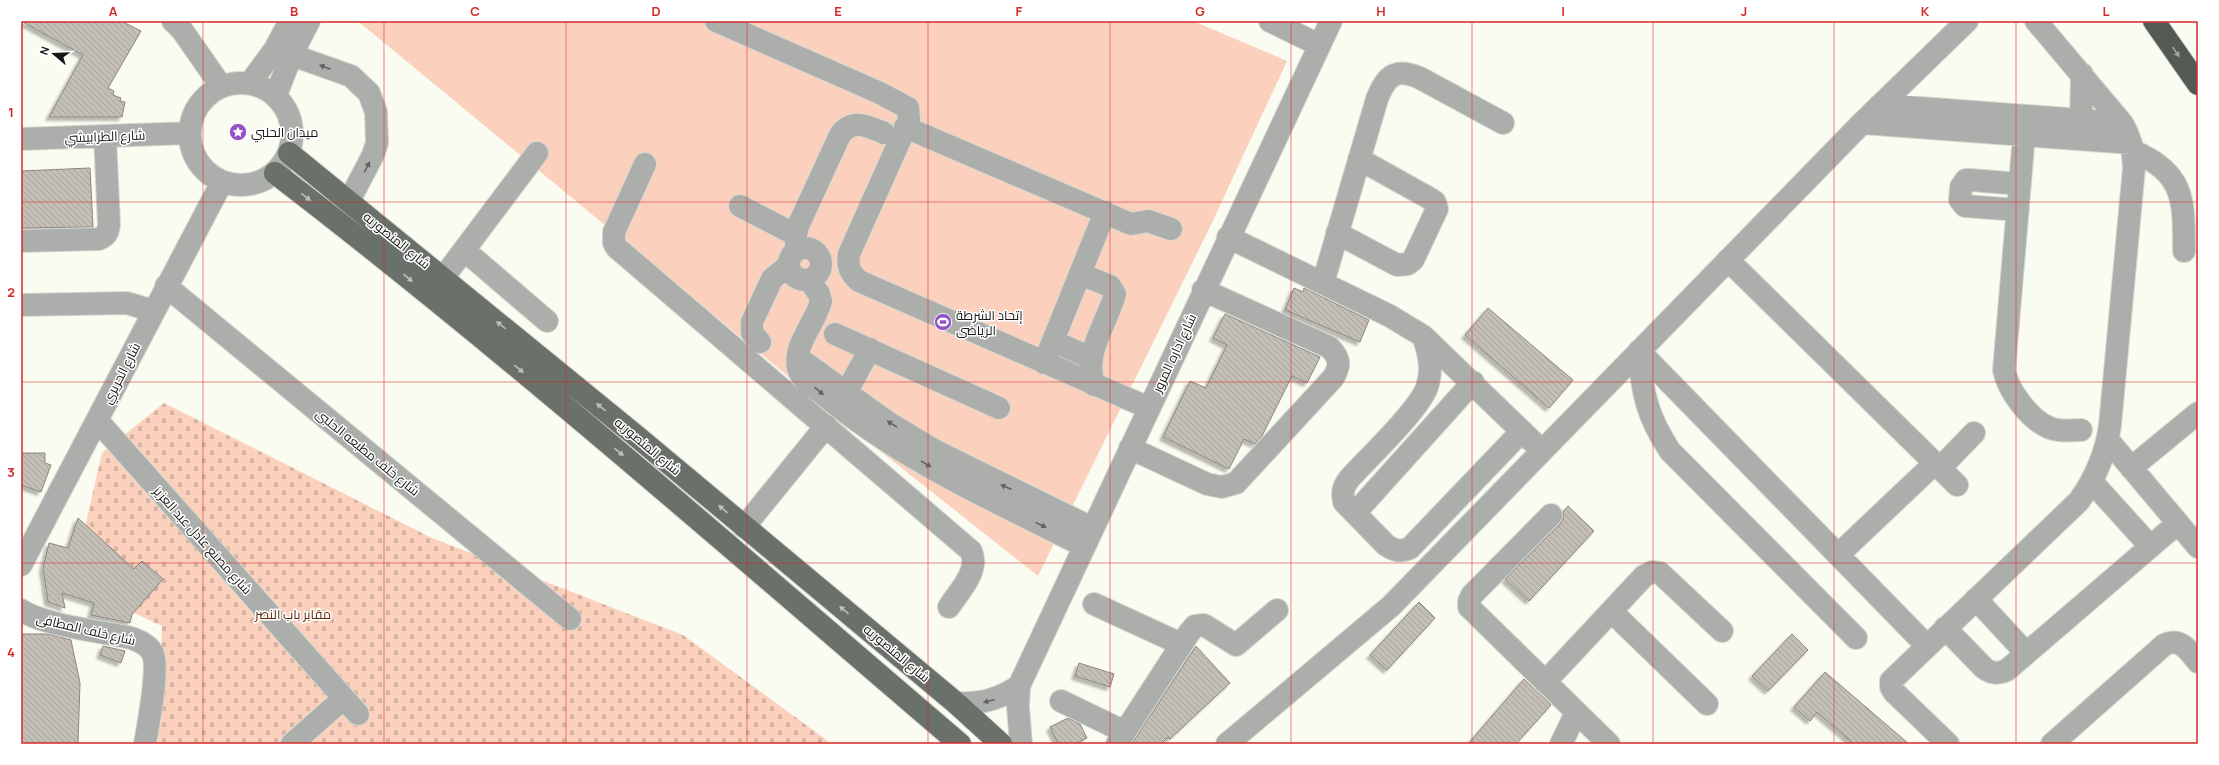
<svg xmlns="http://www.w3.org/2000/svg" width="2219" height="765" font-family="Manrope,Cairo,sans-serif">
  <defs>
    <pattern id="cemetery-stones" width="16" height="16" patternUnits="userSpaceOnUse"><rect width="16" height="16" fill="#fbd1bd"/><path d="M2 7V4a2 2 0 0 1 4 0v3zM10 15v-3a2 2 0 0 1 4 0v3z" fill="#d6b3a2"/></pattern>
    <pattern id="building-back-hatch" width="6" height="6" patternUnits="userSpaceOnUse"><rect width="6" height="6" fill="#c4bfb6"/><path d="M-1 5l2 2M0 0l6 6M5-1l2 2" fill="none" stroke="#a8a39c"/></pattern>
    <filter id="shadow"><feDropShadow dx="-3.5" dy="3.5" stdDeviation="1" flood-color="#0004"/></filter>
  </defs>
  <rect width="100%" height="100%" fill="#fafbf1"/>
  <path fill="url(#cemetery-stones)" d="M164,403l268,135 251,97 149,109h-674l4,-118 -90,-42 30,-131z"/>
  <path fill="#fbd1bd" d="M1193,21l94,40 -76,164 -173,351 -197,-156 -482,-398z"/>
  <path fill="url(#building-back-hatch)" stroke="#8c877f" filter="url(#shadow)" d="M21,21h100l20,10 -33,57 6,3 -1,4 8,3 -1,3 5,1 -3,15h-73l34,-62z
    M90,168l3,59 -72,1v-57z
    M1294,288l9,4 1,-4 65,32 -9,22 -75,-32z
    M1488,308l85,72 -24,28 -84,-73z
    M1225,314l95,43 -13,26 -15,-7 -30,60 -7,8 -11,-5 -15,30 -66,-32 27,-56 16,7 21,-43 -14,-7z
    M21,453h24v10l6,2 -10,27 -20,-7z
    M1568,506l26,25 -65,70 -24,-22 55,-55 3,-5v-7z
    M78,518l56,51 8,-8 21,18 -31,35 -2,9 -39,-8 3,-12 -32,-10 3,15 -17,-6 -5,-34 6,-25 19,5z
    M1419,602l16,16 -48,52 -17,-15z
    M21,634h27l23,6 9,43 -2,61h-57z
    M1792,634l16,16 -40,41 -16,-15z
    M103,646l22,5 -4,12 -21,-8z
    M1196,646l34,37 -60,56 -2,-2 -7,7h-26l-2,-2z
    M1079,663l35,11 -4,13 -35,-11z
    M1825,672l84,72h-55l-37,-32 -7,9 -16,-14z
    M1524,679l27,26 -35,39h-48z
    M1068,718l12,6 7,14 -12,6h-17l-8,-17z"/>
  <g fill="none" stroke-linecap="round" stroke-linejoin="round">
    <defs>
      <path id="minor" d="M173,21l9,9 39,56
        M716,21l164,72 28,15 1,12 -60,134c-2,12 1,19 10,27l290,127
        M1270,21l49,24
        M275,49l76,27 18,17 7,19 1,31 -4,12 -24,46
        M190 134a51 51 0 1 1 102 0a51 51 0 1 1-102 0Z
        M250,83l25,-34 15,-28
        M276,95l16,-41 17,-33
        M1880,105l242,18
        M2081,120l1,-46
        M1862,123l269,20
        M905,127l226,97 17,-3 23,8
        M2024,135l-20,235c4,21 26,50 46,58 9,4 21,2 31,2
        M21,139l169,-6
        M2133,151c52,22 51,49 51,100
        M645,164l-31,68v11l3,5 354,303c9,20 -12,40 -22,56
        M740,206l56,29
        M2018,210l-53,-4 -5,-6 1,-13 5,-7h5l49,4
        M1337,233l60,32 11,-1 5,-4 24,-51 -2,-7 -6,-4 -70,-39
        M1228,237l162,79 33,20 110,106
        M21,241l78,-2c7,-3 9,-6 10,-14l-4,-89
        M789 264a16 16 0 1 1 32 0a16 16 0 1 1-32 0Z
        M464,250l83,71
        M796,250v-15l2,-9 42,-91c13,-17 27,-9 44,-2
        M1728,260l229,225
        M1080,274l30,12 5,8c-8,30 -32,58 -21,91
        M443,278l94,-125
        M809,280l10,14 2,7c-5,21 -28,44 -23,67 3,12 16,19 25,26 77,65 171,107 261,152
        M1323,283l54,-184c9,-23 18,-32 43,-21l83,45
        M166,286l404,333
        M21,305l106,-2 26,8
        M835,334l164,74
        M1423,336c6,17 10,34 4,51 -8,23 -59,71 -78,92 -6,8 -7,13 -5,23l42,43c9,6 14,7 24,3l112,-117
        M1053,341l38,17
        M760,342l-8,-9v-11l20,-43 17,-14
        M1639,351l288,295
        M1639,351c3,42 8,65 31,100l186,187
        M804,362l85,61 45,27 158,78
        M1044,363l61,-151
        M840,404l30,-55
        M97,420l261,294
        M2108,440l90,107
        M1130,448l77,36 15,3 14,-4 97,-105c8,-13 7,-20 -4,-31l-126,-57
        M1940,468l34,-35
        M2131,468l67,-55
        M2092,482l58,64
        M1355,513l118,-131
        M1551,515l-79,80 -3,6v6l140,137
        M744,527l82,-101
        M1838,555l97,-92
        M21,565l201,-383
        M1976,599l50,54
        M1094,604l87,40
        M21,610c21,15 83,22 110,28 9,3 18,7 22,16 6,16 -5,71 -8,90
        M1611,611l96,93
        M1945,628l39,40c8,6 14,6 23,2l171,-147
        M1545,682l99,-106 8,-4 8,1 62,58
        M1061,701l64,31
        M956,703c24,1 42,-3 63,-17
        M292,744l52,-46
        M1021,744l-3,-37 1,-21 312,-665
        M1117,744l72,-111 6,-7 9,-1 32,20 41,-35
        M1227,744l164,-138 471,-483 105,-102
        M1561,744l15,-31
        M1948,744l-54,-52 -3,-5v-6l188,-180c17,-24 27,-47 31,-76l24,-257c-1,-17 -3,-30 -12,-45l-86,-102
        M2052,744l112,-99c17,-8 24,5 34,17"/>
      <path id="major" d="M289,153l346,282 321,268 45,41
        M275,173c236,181 459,378 685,571"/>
      <path id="highway" d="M2154,21l44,63"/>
    </defs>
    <use href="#minor" stroke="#d6d7ce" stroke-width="24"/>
    <use href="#major" stroke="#d6d7ce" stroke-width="24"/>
    <use href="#highway" stroke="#d6d7ce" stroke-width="24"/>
    <use href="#minor" stroke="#abaeab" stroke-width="22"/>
    <use href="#major" stroke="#6a706a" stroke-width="22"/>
    <use href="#highway" stroke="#535a53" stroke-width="22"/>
  </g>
  <defs><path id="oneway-solid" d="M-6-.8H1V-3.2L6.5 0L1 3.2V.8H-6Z"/></defs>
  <use fill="#a0a4a0" href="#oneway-solid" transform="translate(2176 52) rotate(55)"/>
  <g fill="#616360">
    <use href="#oneway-solid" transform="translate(325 67) rotate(-159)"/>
    <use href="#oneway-solid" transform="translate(367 167) rotate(-62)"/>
    <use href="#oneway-solid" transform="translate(819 391) rotate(40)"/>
    <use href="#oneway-solid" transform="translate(892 424) rotate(-148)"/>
    <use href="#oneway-solid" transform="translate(926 464) rotate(31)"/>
    <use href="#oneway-solid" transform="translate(1006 487) rotate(-155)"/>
    <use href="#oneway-solid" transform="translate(1041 525) rotate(26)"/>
    <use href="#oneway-solid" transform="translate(989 701) rotate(166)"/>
  </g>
  <g fill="#bcbfbc">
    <use href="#oneway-solid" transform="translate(306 197) rotate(38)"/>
    <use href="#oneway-solid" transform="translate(408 278) rotate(39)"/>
    <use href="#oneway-solid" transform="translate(501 325) rotate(-141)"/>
    <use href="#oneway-solid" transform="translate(519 369) rotate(39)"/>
    <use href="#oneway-solid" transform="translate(601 407) rotate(-141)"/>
    <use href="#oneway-solid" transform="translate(619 452) rotate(40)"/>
    <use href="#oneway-solid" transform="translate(723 509) rotate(-140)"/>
    <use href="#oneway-solid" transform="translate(844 610) rotate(-140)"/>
  </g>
  <path fill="none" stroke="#d62828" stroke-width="1" stroke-opacity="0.55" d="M203,21v723M384,21v723M566,21v723M747,21v723M928,21v723M1110,21v723M1291,21v723M1472,21v723M1653,21v723M1834,21v723M2016,21v723M21,202h2177M21,382h2177M21,563h2177"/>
  <defs>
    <symbol id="sight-disc" viewBox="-11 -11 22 22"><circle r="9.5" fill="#9252c8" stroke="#fff"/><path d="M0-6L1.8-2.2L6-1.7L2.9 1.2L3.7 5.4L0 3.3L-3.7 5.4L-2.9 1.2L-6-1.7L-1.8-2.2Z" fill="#fff"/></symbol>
    <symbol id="stadium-disc" viewBox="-11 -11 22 22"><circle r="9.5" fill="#9252c8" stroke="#fff"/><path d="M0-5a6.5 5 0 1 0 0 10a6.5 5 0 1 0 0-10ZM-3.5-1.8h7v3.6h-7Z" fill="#fff"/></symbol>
  </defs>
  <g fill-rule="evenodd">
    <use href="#sight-disc" x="228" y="122" width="20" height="20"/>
    <use href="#stadium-disc" x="933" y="312" width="20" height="20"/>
  </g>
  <g text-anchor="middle" stroke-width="3" stroke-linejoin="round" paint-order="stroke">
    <g font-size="13" fill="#171814" stroke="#fff" text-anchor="start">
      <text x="251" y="137">ميدان الحلبي</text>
      <text x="956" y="320">إتحاد الشرطة<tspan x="956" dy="15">الرياضى</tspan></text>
    </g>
    <g font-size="13" fill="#171814" stroke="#fff">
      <text transform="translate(105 136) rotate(-2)" y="5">شارع الطرابيشي</text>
      <text transform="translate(397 240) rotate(39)" y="5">شارع المنصوريه</text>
      <text transform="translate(1174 353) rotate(-65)" y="5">شارع اداره المرور</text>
      <text transform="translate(121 373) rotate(-63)" y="5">شارع الحريري</text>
      <text transform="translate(648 446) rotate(40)" y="5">شارع المنصوريه</text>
      <text transform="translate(368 452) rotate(39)" y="5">شارع خلف مطبعه الحلبى</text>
      <text transform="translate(203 540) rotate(48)" y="5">شارع مصنع عادل عبد العزيز</text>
      <text transform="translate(86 629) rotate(13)" y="5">شارع خلف المطافى</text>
      <text transform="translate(897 653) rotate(40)" y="5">شارع المنصوريه</text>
    </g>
    <g font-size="13" fill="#5d2707" stroke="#fff">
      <text x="293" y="619">مقابر باب النصر</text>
    </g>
  </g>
  <rect width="2219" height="765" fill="none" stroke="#ffffff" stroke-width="44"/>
  <g transform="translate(54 54) rotate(289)" stroke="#ffffff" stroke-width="3" paint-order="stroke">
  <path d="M0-3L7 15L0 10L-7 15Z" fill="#171814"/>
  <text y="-6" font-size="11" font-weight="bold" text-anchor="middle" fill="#171814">N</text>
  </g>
  <rect x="22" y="22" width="2175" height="721" fill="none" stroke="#d62828" stroke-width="1.5"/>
  <g font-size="13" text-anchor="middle" font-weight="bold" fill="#d62828">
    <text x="113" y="16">A</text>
    <text x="294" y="16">B</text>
    <text x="475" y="16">C</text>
    <text x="656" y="16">D</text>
    <text x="838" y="16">E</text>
    <text x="1019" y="16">F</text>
    <text x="1200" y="16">G</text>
    <text x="1381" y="16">H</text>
    <text x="1563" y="16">I</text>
    <text x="1744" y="16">J</text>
    <text x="1925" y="16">K</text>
    <text x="2106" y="16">L</text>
    <text x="11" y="117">1</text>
    <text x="11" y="297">2</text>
    <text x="11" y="477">3</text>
    <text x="11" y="657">4</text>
  </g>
</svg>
